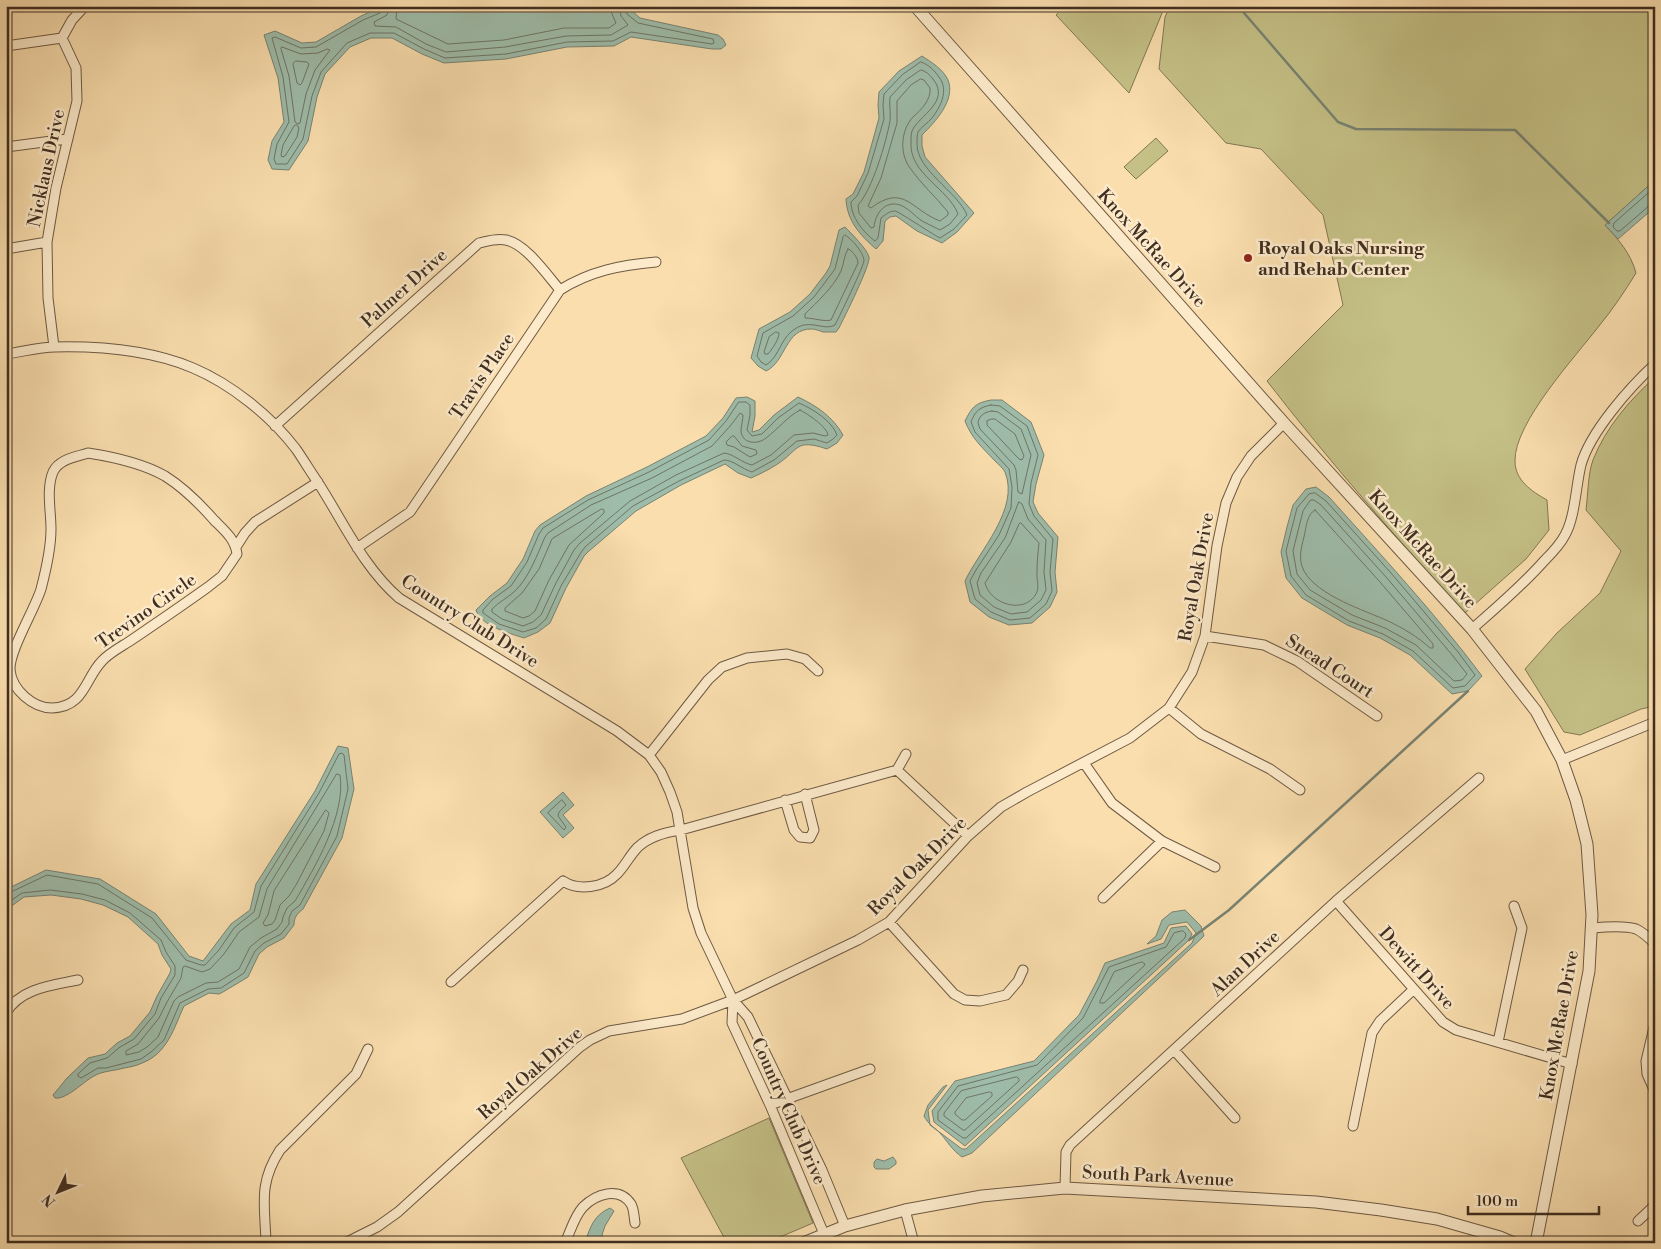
<svg xmlns="http://www.w3.org/2000/svg" width="1661" height="1249" font-family="'Libre Bodoni',serif">
  <rect width="100%" height="100%" fill="#fadeae"/>
  <filter id="stains"><feTurbulence type="fractalNoise" baseFrequency=".004" numOctaves="4"/><feColorMatrix values="0 0 0 0 .2 0 0 0 0 .09 0 0 0 0 .02 0 0 0 .5 -.17"/></filter>
  <radialGradient id="worn" r=".72"><stop offset=".6" stop-color="#630" stop-opacity="0"/><stop offset="1" stop-color="#630" stop-opacity=".3"/></radialGradient>
  <path fill="#c4c086" stroke="#827754" d="M1065,6h100l-36,87 -73,-78z
    M1170,6h485v174l-50,45c14,15 26,29 31,48 -11,18 -23,36 -37,53 -23,30 -85,97 -84,135 0,19 16,30 32,39l2,30 -23,29 -61,54c-69,-75 -136,-152 -198,-232l76,-76 -20,-90 -62,-66 -35,-6 -67,-74 6,-52z
    M1156,138l12,13 -32,28 -12,-12z
    M1655,377v329l-14,3 -61,26 -16,-3 -39,-63 32,-36 43,-40 21,-42 -35,-41c2,-15 2,-37 7,-50 13,-33 36,-59 62,-83z
    M769,1118l44,105 -47,20h-39l-46,-85z"/>
  <path fill="#9ebcaa" stroke="#788373" d="M383,6h246l2,4 9,8 78,17 5,4 3,6 -5,4h-9l-81,-12 -17,9 -47,1 -61,12 -62,4 -22,-9 -30,-16h-21l-21,9 -25,27 -8,23 -9,44 -19,29 -17,-1 -4,-9 4,-19 12,-19 -6,-44 -14,-43 11,-4 27,12 14,-1 45,-26z
    M922,56c9,6 21,13 26,24 8,20 -13,42 -26,55v11l3,11 49,56 -17,19 -15,11 -25,-12 -21,-15 -6,1 -5,4 -2,20 -7,8c-16,-14 -29,-28 -30,-50l7,-5 11,-22 15,-54 -1,-13 1,-13 20,-21z
    M1655,180v27l-37,32 -13,-14z
    M845,227c6,6 22,22 24,30 2,7 -25,61 -30,71l-3,4c-4,0 -9,0 -13,0 -3,-1 -8,-3 -11,-3 -27,-1 -26,33 -46,42l-8,-5 -7,-8 8,-29 31,-17 20,-18 16,-21 4,-7 9,-36z
    M747,397l8,4v15l-3,16 7,-2 15,-15 24,-18c19,9 35,20 45,38l-6,8 -10,6c-33,-11 -27,1 -51,16 -8,5 -16,9 -25,13l-13,-5 -13,-9 -44,21 -45,26 -47,40 -5,5 -18,32 -16,35 -12,9 -14,6c-15,-5 -43,-12 -48,-28l14,-14 17,-13 16,-24 12,-28 5,-6 46,-29 61,-29 59,-31 17,-18 13,-20z
    M991,400h11l29,22 13,33 -8,29 -3,18 5,11 20,24 -3,35 2,20 -7,15 -18,16 -23,2 -20,-8 -19,-15 -5,-21c14,-30 55,-72 40,-109 -2,-4 -7,-8 -10,-11 -13,-14 -23,-22 -30,-40 7,-14 10,-18 26,-21z
    M1316,487l13,10c52,58 106,116 153,179l-14,15 -16,3 -42,-39 -30,-17 -33,-13 -45,-27 -16,-20 -5,-26 6,-25 6,-22 13,-16z
    M338,746l10,2 6,41 -12,49 -39,71c-6,5 -9,8 -9,16l-10,13 -17,9 -8,7 -11,23 -25,15 -4,2 -10,-1 -25,13c-10,22 -17,48 -42,57 -6,3 -12,4 -18,5 -10,3 -22,3 -30,8 -11,6 -28,24 -39,22l-2,-3 14,-17 21,-20 17,-4 12,-11 13,-7 20,-24 7,-16 13,-23 1,-4 -9,-14 -4,-11 -30,-27 -25,-12 -22,-6 -30,-4 -27,2 -18,13v-23l3,1 37,-18 54,9 56,35 33,42 14,5 28,-37 19,-14 6,-26 59,-93z
    M563,792l11,13 -11,10 11,13 -11,10 -23,-26z
    M1185,910l16,16 3,10 -232,217 -10,4c-11,-8 -14,-15 -22,-24 -6,-6 -12,-9 -16,-17l4,-11 15,-18 4,-2 -19,25 2,15 32,24h4l226,-206 4,-10 -9,-11 -18,3 -8,14 -14,5 9,-8 6,-16 10,-8z
    M1186,926l6,8 -3,6 -224,206 -31,-24 -2,-11 23,-30 79,-20 45,-46 18,-34 8,-18 59,-20 7,-15z
    M893,1157l3,4v3l-7,5h-13l-2,-2v-5l3,-3 7,2z
    M610,1208l4,3 -9,15 -3,9 4,8h-21c5,-16 9,-28 25,-35z"/>
  <g fill="none" stroke-linecap="round" stroke-linejoin="round">
    <path stroke="#6e7566" stroke-width="1" d="M383,6l-3,7 -17,7 -47,27 -15,1 -26,-11 -3,1 11,39 6,45 -12,22 -3,15 2,5h11l16,-25 9,-43 9,-24 26,-29 23,-10h24l30,16 21,9 61,-4 61,-12 46,-1 18,-9 81,12 2,-1 -1,-4 -75,-16 -11,-9 -2,-8
      M389,6l-2,9 -13,7 1,4 21,1 30,17 20,8 59,-5 61,-11 45,-1 17,-10 -7,-9 -2,-10
      M397,6l-1,13 52,25 56,-4 60,-12h45l7,-5 -4,-9 -1,-8
      M282,47l19,7 17,-1 9,-4 3,1 -15,20 -9,24 -6,29 -2,1 -3,-2 -6,-46 -8,-27z
      M296,61l11,1 2,2 -7,19 -2,2 -3,-2 -4,-19z
      M921,62c8,3 13,8 18,15 10,13 2,29 -7,41 -4,5 -11,9 -14,14 -1,3 -1,8 -1,11 -1,27 40,48 50,72l-13,14 -14,9c-8,-4 -42,-27 -45,-27 -6,0 -10,4 -14,7l-3,20 -3,3c-12,-9 -24,-24 -24,-39l6,-6 11,-23 16,-54 -1,-14 1,-11 18,-19z
      M921,70c5,1 8,4 12,9 18,23 -14,36 -21,52 -1,3 -1,7 -1,11 -2,32 37,46 47,72l-8,10 -10,6c-6,-3 -12,-6 -18,-9 -7,-5 -14,-13 -22,-16 -15,-5 -25,9 -26,22l-3,1 -12,-15 -1,-8c14,-15 28,-62 32,-84 1,-8 -1,-16 0,-24l16,-17z
      M921,79l3,1 6,8c1,12 -8,21 -17,29 -12,13 -14,36 -3,51 11,16 26,29 38,44v3l-8,6c-29,-11 -36,-38 -69,-13l-3,-2 13,-28 16,-55v-22l14,-16z
      M297,125l2,3 -2,9 -12,19 -3,1 -1,-2 2,-10 11,-19z
      M1655,187l-41,36 -1,4 4,4h3l30,-26 5,-2
      M845,235c7,4 18,17 19,25 1,4 -25,57 -29,65 -10,6 -23,-5 -37,2 -18,9 -18,30 -32,38l-5,-3 -4,-6 6,-23 30,-17 21,-19 21,-28 8,-32z
      M848,249c4,1 10,9 10,14l-27,57c-7,2 -17,-2 -26,-2v-4c12,-12 28,-26 36,-43 3,-7 3,-16 7,-22z
      M776,332l3,1c0,6 -6,15 -11,21h-3l-1,-2 5,-15z
      M739,402h7l4,3v10l-3,15 5,6 10,-2 16,-16 21,-15c14,6 33,18 38,32l-4,4 -6,4 -13,-4 -17,2 -23,19 -22,12c-10,-3 -19,-12 -28,-12l-45,21 -46,25 -48,41 -5,7 -19,32 -15,33 -10,9 -13,4 -24,-8 -16,-11v-3l10,-11 18,-13 16,-24 12,-28 4,-6 45,-28 61,-28 60,-32 17,-19z
      M991,405l9,1 27,20 11,29 -7,28 -2,21 5,12 19,23 -3,33 2,19 -6,13 -16,14 -20,2 -19,-8 -16,-13 -5,-18 6,-11 23,-35 12,-27 1,-21 -3,-18 -34,-37 -4,-10c4,-11 9,-15 20,-17z
      M800,410c8,4 27,17 28,25l-3,1 -12,-3 -19,2 -23,20 -19,10c-10,-2 -18,-11 -28,-12l-48,22 -46,26 -50,42 -6,7 -18,33 -15,32 -8,7 -10,4 -21,-7 -10,-7v-3c7,-7 15,-11 22,-17 15,-14 23,-37 31,-55l3,-4 43,-28 61,-27 60,-32 19,-21 9,-12 3,2c0,5 -2,11 -2,16 1,13 17,14 25,7 12,-9 21,-21 34,-28z
      M992,411l6,1 23,17 10,26 -9,39 -4,-2 -2,-22 -2,-5 -34,-36 -2,-6c1,-8 7,-11 14,-12z
      M992,419h3l20,15 9,22 -2,4 -3,-1 -32,-34v-4z
      M734,436l8,10 14,4 1,4 -7,3 -16,-10 -7,-2 -1,-3 5,-5z
      M1315,493l11,8 65,72 67,79 17,23 -10,11 -12,2 -40,-37 -30,-17 -34,-13 -43,-26 -15,-19 -5,-25 11,-43 12,-14z
      M1311,500h3l7,5 65,72 67,79 14,18 -5,6 -8,1 -38,-36 -31,-17 -33,-13 -42,-25 -13,-16 -4,-23 10,-40z
      M1019,502l3,2 6,15 18,21 -2,32 2,18 -5,10 -14,12 -16,2 -17,-7 -14,-12 -3,-12 4,-10 24,-35z
      M602,509l2,1v3l-35,32 -20,35 -14,31 -6,5 -6,2 -18,-7v-3l17,-15 17,-24 13,-30z
      M1315,510l65,72 53,62v4h-3c-12,-11 -27,-20 -42,-27 -24,-11 -70,-25 -84,-50 -6,-11 -3,-23 0,-34 2,-9 3,-23 11,-27z
      M1021,523l18,20c-1,9 -2,18 -2,28 -1,7 3,16 -1,23 -12,21 -46,10 -51,-11l26,-41 8,-18z
      M337,774l3,1c6,40 -25,92 -45,126l-8,7 -4,9 -1,5 -5,7 -16,9 -11,9 -11,22 -21,13 -12,1 -28,14 -4,4 -16,36 -11,10 -8,5 -13,3v-4l12,-7 21,-26 8,-16 14,-24 2,-11 2,-1 17,6 8,-3 14,-15 15,-22 20,-15 8,-28z
      M562,800l4,5 -7,7 -1,4 8,11 -2,3 -16,-17z
      M326,810l3,3 -5,18 -28,54 -7,11 -9,9 -5,15 -3,4 -7,2 -2,-3 5,-8 6,-24z
      M6,892h5l36,-17 51,9 54,34 34,42 15,5h4l14,-15 15,-22 20,-16 7,-26 58,-93 20,-39 3,-1 2,2 4,34 -11,47 -37,69 -8,6 -3,7v6l-8,10 -17,9 -9,8 -11,22 -23,15 -13,1 -28,14 -16,37 -13,12 -10,7 -35,9h-8l-17,10 -3,-2v-2l12,-11 17,-5 13,-11 14,-8 21,-25 6,-16 14,-23v-9l-9,-14 -5,-12 -31,-27 -25,-13 -23,-6 -32,-4 -28,3 -16,11
      M1183,931l3,3 -1,4 -219,200h-3l-25,-18v-8l20,-26 79,-21 46,-47 26,-51 57,-20 8,-14z
      M1142,962l3,2 -1,2 -40,37h-4v-2l14,-29z
      M1017,1077l2,2v2l-54,49h-2l-19,-14v-3l17,-22z
      M990,1092l2,1v3l-27,24h-3l-7,-6v-2l11,-14z"/>
    <path stroke="#788373" stroke-width="2.5" d="M1238,6l100,116 18,7 159,1 94,93
      M1189,940l40,-30 239,-219"/>
    <defs>
      <path id="minor" d="M6,46l56,-8
        M6,147l61,-8
        M6,249l41,-7
        M54,347l-6,-49 -1,-56 9,-54 21,-87 -1,-33 -14,-30 10,-18 13,-14
        M6,354c16,-2 33,-7 49,-7 46,-1 95,3 138,21 38,16 78,48 103,81 7,10 14,22 21,32 26,40 46,86 82,117l218,133 32,24 12,17 9,20 7,20 16,96 8,25 32,67 15,17 74,153 23,56
        M275,426l204,-183c9,-2 17,-5 27,-3 20,4 41,35 54,50
        M88,453c26,4 54,10 77,23 19,12 35,28 49,44 11,11 21,19 23,34l-15,22 -14,11c-25,18 -50,35 -75,52 -10,7 -23,13 -31,22 -17,17 -17,46 -50,47 -19,0 -40,-18 -42,-38 -1,-19 25,-61 31,-81 5,-19 10,-41 10,-60 0,-18 -5,-40 2,-57 6,-13 23,-15 35,-19z
        M236,547l9,-14 10,-11 63,-40
        M357,548l53,-36 150,-222c30,-19 61,-25 96,-28
        M1472,629c25,-22 50,-43 72,-68 8,-8 16,-16 21,-26 10,-17 11,-50 16,-70 9,-33 49,-78 74,-101
        M1205,636l59,9 33,16 80,55
        M1169,708l32,26 69,35 30,21
        M649,755l59,-75 14,-13 25,-9 40,-4 18,5 13,12
        M1562,760l93,-38
        M1084,763l28,40 50,38 53,26
        M897,770l71,66
        M897,770l9,-16
        M785,800l9,30 6,7 10,1 4,-8 -9,-36
        M1103,898l59,-57
        M1336,901l107,121 13,8 116,34
        M889,922l65,72 11,6 15,1 26,-6 12,-14 5,-11
        M1591,928c12,-1 34,-3 45,1 7,3 14,10 19,15
        M451,982l112,-101c15,10 41,7 54,-7 8,-8 13,-19 21,-27 12,-11 28,-15 43,-17l216,-60
        M733,1000l-1,23 38,82 54,129
        M6,1013c14,-25 48,-28 72,-33
        M1655,1023l-9,38 1,13 8,18
        M1498,1042l24,-114 -8,-22
        M1174,1050l61,68
        M770,1105l100,-36
        M1353,1126l19,-93 8,-12 34,-32
        M1065,1188l1,-36 4,-7 266,-244 143,-123
        M905,1210l9,33
        M1638,1221l17,-16
        M266,1243c-1,-38 -8,-59 14,-93l76,-76 12,-25
        M345,1243l32,-16 21,-15 182,-165 10,-7 19,-9 73,-12 51,-19 125,-60 31,-18 79,-86 33,-29 26,-15 103,-54 39,-30 23,-36 13,-36 12,-90 9,-43 11,-26 14,-21 33,-33
        M565,1243c6,-13 9,-26 18,-36 13,-13 36,-21 48,-3 3,5 3,13 4,19"/>
      <path id="tertiary" d="M915,6l369,417 188,206 64,82 26,49 14,40 11,44 5,71 -3,56 -53,272
        M803,1243l42,-17 60,-16 77,-14 83,-8 251,14 65,8 56,9 63,18 14,6"/>
    </defs>
    <use href="#minor" stroke="#6e5a44" stroke-width="11"/>
    <use href="#tertiary" stroke="#6e5a44" stroke-width="13"/>
    <use href="#minor" stroke="#fceaca" stroke-width="9"/>
    <use href="#tertiary" stroke="#fceaca" stroke-width="11"/>
  </g>
  <circle fill="#8f2418" stroke="#fceaca" stroke-width="2" cx="1248" cy="258" r="5"/>
  <g text-anchor="middle" stroke-width="5" stroke-linejoin="round" paint-order="stroke">
    <g font-size="18" fill="#3f2e21" stroke="#fceaca">
      <text transform="translate(46 168) rotate(-78)" y="6">Nicklaus Drive</text>
      <text transform="translate(1152 248) rotate(48)" y="6">Knox McRae Drive</text>
      <text transform="translate(404 288) rotate(-42)" y="6">Palmer Drive</text>
      <text transform="translate(482 376) rotate(-56)" y="6">Travis Place</text>
      <text transform="translate(1423 549) rotate(48)" y="6">Knox McRae Drive</text>
      <text transform="translate(1196 577) rotate(-80)" y="6">Royal Oak Drive</text>
      <text transform="translate(146 611) rotate(-35)" y="6">Trevino Circle</text>
      <text transform="translate(470 621) rotate(32)" y="6">Country Club Drive</text>
      <text transform="translate(1330 666) rotate(33)" y="6">Snead Court</text>
      <text transform="translate(917 866) rotate(-45)" y="6">Royal Oak Drive</text>
      <text transform="translate(1245 963) rotate(-43)" y="6">Alan Drive</text>
      <text transform="translate(1417 968) rotate(48)" y="6">Dewitt Drive</text>
      <text transform="translate(1559 1025) rotate(-80)" y="6">Knox McRae Drive</text>
      <text transform="translate(530 1073) rotate(-41)" y="6">Royal Oak Drive</text>
      <text transform="translate(789 1111) rotate(66)" y="6">Country Club Drive</text>
      <text transform="translate(1158 1176) rotate(3)" y="6">South Park Avenue</text>
    </g>
    <g font-size="18" font-weight="bold" fill="#3f2e21" stroke="#fceaca" text-anchor="start">
      <text x="1258" y="254">Royal Oaks Nursing<tspan x="1258" dy="21">and Rehab Center</tspan></text>
    </g>
  </g>
  <rect width="1661" height="1249" fill="none" stroke="#fadeae" stroke-width="25"/>
  <rect x="8" y="8" width="1646" height="1234" fill="none" stroke="#3f2e21" stroke-width="2.5"/>
  <rect x="12" y="12" width="1636" height="1224" fill="none" stroke="#3f2e21"/>
  <g transform="translate(58 1192) rotate(227)" stroke="#fceaca" stroke-width="4" paint-order="stroke">
  <path d="M0-4L9 19L0 12L-9 19Z" fill="#3f2e21"/>
  <text y="-8" font-size="14" font-weight="bold" text-anchor="middle" fill="#3f2e21">N</text>
  </g>
  <path d="M1468 1206v8h131v-8" fill="none" stroke="#3f2e21" stroke-width="2.5"/>
  <text x="1476" y="1206" font-size="15" fill="#3f2e21" stroke="#fceaca" stroke-width="4" paint-order="stroke">100 m</text>
  <rect width="100%" height="100%" filter="url(#stains)"/>
  <rect width="100%" height="100%" fill="url(#worn)"/>
</svg>
